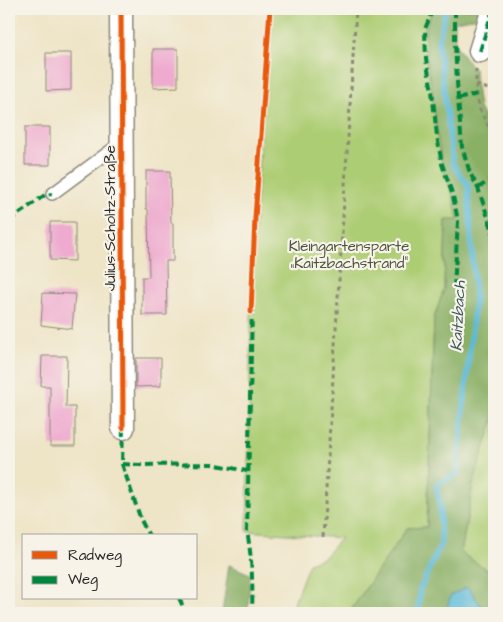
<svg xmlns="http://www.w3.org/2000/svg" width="503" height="622" font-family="'Architects Daughter',sans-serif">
  <rect width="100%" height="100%" fill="#f7f3e8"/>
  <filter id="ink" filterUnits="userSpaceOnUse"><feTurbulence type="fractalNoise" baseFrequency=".02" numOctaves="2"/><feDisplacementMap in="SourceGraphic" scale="10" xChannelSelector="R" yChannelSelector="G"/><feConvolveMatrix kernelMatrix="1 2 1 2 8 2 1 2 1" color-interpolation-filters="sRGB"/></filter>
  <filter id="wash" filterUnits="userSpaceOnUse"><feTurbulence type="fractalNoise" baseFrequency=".0096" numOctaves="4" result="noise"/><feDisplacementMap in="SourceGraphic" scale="20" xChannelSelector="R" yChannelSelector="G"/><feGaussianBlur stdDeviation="1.12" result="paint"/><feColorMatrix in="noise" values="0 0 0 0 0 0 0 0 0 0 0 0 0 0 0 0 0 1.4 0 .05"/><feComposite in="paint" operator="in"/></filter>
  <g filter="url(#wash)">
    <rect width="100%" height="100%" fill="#eee4c6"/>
    <path fill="#adcd75" stroke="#6c7c50" d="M270,9h161l-1,8 -5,12 12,107 5,28 11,32 5,25h-12l-2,68 -10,29 -7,209 -20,1 -58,85h-59l19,-50 14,-5 18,-20 -94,-7 4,-219 4,-94z
      M494,417v157l-33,-21 12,-69z"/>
    <path fill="#8ab066" stroke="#5a6e48" d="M431,9h62l-2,6 -36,6v23l20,27 1,14 3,23 15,29v280l-21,67 -12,69 33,21v39h-9l-1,-3 -39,3h-96l58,-85 20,-1 7,-209 10,-29 2,-69h12l-5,-24 -11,-32 -5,-28 -5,-45 -6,-32 -1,-30 5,-12z
      M229,565l21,9 -2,39h-26z"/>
    <path fill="#5abad8" stroke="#427282" d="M468,587l16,23 1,3h-40l6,-18z"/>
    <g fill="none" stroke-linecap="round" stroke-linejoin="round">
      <path stroke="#5abad8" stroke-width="5.5" d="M418,613l2,-24 21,-45 -1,-39 -4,-20 21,-11 18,-176 -7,-113 -15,-20 -15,-123 8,-33"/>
    </g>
    <g id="blocks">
      <path fill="#eeabcf" d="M153,49h25v38l-25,1z
        M46,53h25v37l-25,1z
        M25,127h25v38h-25z
        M146,171h24l1,52h2v38h-7l1,54h-25v-38h7l-1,-68h-2z
        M50,222h25v39l-25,-1z
        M43,293l32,1 -3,35 -31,-4z
        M42,356h25l-1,51h9v39h-25v-60h-9z
        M136,358h25v28l-25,1z"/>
    </g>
  </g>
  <g filter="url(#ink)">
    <use href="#blocks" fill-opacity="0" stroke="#8c8878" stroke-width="1"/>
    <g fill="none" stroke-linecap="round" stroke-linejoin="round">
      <defs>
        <path id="service" d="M52,194l69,-51"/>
        <path id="minor" d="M121,9l2,419
          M480,51l13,-42"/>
      </defs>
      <use href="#service" stroke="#8c8878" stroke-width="14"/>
      <use href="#minor" stroke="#8c8878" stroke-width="25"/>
      <path stroke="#8c8878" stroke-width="3" stroke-dasharray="4 4" stroke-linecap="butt" d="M476,69v16l3,23 15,29
        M476,85l18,6
        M323,537l33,-528"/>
      <use href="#service" stroke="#fff" stroke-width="11"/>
      <use href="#minor" stroke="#fff" stroke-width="22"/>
      <path stroke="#00873e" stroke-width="4" stroke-dasharray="8 4" stroke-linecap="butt" d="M431,9l-1,8 -5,12 1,30 6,32 5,45 5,28 11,32 5,25 -4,67
        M455,9v35l3,55 4,48 8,26 8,15 16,47
        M480,51l13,-42
        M458,99l19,-5
        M478,188l12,-8 4,-6
        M9,221l36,-26 7,-1
        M252,308l-5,223c5,27 6,55 5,82
        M123,428l-1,36 19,56 8,16
        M122,464l19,1 71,-1 35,7
        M179,598l7,15"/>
      <defs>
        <path id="cycleway" d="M121,9l2,419
          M251,312l4,-94 15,-209"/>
      </defs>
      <use href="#cycleway" stroke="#f7f3e8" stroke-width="8"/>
      <use href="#cycleway" stroke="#e8590c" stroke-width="5"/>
    </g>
  </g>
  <g text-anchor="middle" stroke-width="4.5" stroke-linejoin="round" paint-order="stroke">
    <g font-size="15" fill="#2b2b2b" stroke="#f7f3e8">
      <text transform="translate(110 218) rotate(-90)" y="5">Julius-Scholtz-Straße</text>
    </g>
    <g font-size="15" fill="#4c543e" stroke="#f7f3e8">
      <text x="349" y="251">Kleingartensparte<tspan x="349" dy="17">„Kaitzbachstrand“</tspan></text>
    </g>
    <g font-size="16" font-style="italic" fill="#39565f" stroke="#f7f3e8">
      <text transform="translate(457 316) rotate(-87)" y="6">Kaitzbach</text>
    </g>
  </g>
  <rect width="503" height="622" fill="none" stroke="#f7f3e8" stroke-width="30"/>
  <rect x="22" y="534" width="175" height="65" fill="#f7f3e8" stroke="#a5a39c"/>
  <rect x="32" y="551" width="25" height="8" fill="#e8590c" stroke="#a5a39c"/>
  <text x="68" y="560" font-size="15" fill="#2b2b2b">Radweg</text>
  <rect x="32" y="576" width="25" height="8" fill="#00873e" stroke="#a5a39c"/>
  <text x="68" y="584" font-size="15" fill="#2b2b2b">Weg</text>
</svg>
